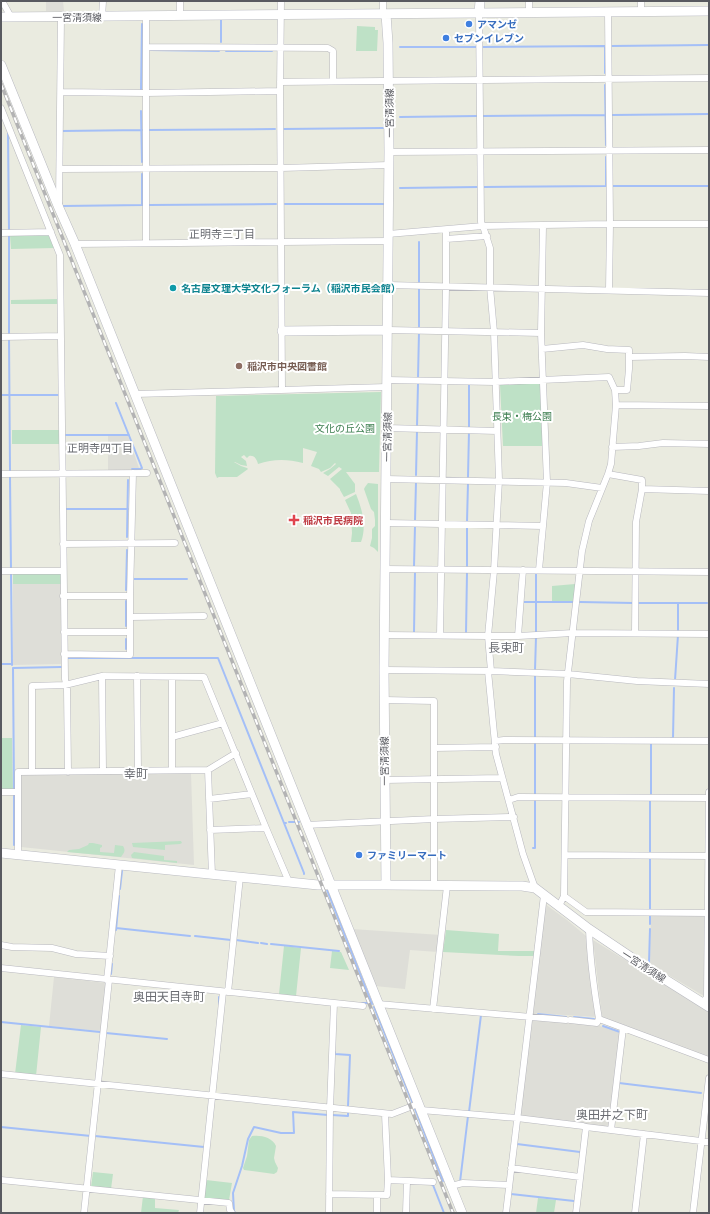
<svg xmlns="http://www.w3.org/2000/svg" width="710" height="1214" font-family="'Public Sans','Noto Sans JP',sans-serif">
  <rect width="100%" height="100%" fill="#eaebe0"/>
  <path fill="#deded8" d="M46,1h17l1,10h-18z
    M108,436h20l11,32h-8v2h-23z
    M13,584h48v80l-48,1z
    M191,773l3,92 -173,-18v-72z
    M545,904l22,16 19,16 10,81 -64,-4z
    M651,914l54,2 -1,80 -54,-32z
    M352,929l89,6 -3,17 -28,-2 -5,39 -30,-3z
    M593,940l116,72v45l-107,-40z
    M54,977l52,6 -5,48 -52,-5z
    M532,1018l61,6 27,8 -11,95 -89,-11z"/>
  <path fill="#bee1c6" d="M357,26l18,1v3h3l-1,21h-21z
    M10,235h40l5,13 -44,1z
    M59,299v5h-48v-4z
    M541,382l3,64h-41l-3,-61z
    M381,392l-2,80h-33l9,12v8l-11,5 -4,-7v-1l-10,-10 12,-10 -3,-2 -11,9 -5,-3 7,-4 6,-5 -1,-1 -5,5 -9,4 -2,-3 -8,-3 6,-14 -14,-4v15c-16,-4 -30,-4 -45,1 -1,-5 -4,-9 -9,-8l-2,2 -3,-3 -3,2 5,4 1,5 -6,-1 -6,-3h-1l7,4 6,2 1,1 -11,8h-18l-2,1 -2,-5 1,-77z
    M12,430h48v14h-48z
    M368,483l10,1v68l-4,-4 -4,-2 2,-8v-9l3,-3v-6l-1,-8 -3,-3 -7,-20 1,-2z
    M356,494c6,15 11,32 5,48h-10l1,-9 -1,-20 -6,-13z
    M13,572l48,2v10h-48z
    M575,584l-1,17h-22v-15z
    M1,738h11l1,53h-12z
    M181,841l1,2 -2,1 -15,1v5l-32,-3 -1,-4z
    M89,843h4l9,2v2l-2,1v4l14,1 1,-8 8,1c3,5 1,7 -2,11l-54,-5 2,-2 10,-1 9,-4z
    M134,852l30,4v4l13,1v2l-45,-5 -1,-3z
    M446,930l53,4 -1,17h37l-1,5h-15l-76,-4z
    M284,946l17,2 -5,48 -17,-2z
    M332,951l9,1 8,18 -19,-2z
    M21,1025l20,2 -5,49 -21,-2z
    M252,1136c9,-1 20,1 24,10l-2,12 1,4 3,6 -1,4 -3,2 -30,-4 -1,-2 4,-12 2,-16z
    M93,1172l20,2 -2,15 -20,-2z
    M206,1180l26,3 -3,17 -1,1 -24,-2z
    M143,1196l12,2v10l24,2 -1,3h-37z
    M538,1198l18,2 -2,13h-18z"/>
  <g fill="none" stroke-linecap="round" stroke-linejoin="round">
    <path stroke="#a4bff7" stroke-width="2" d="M221,20v22
      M611,46l97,-1
      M400,47h76
      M483,47l122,-1v27
      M151,50l68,1
      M226,51h46
      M605,85l1,60
      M141,90l1,-66
      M141,111l1,51
      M612,115l97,-1
      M483,116l122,-1
      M400,117l77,-1
      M283,129l100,-1
      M148,130l127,-1
      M62,131l80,-1
      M8,133l1,98
      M142,174v31
      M612,186h97
      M484,187l122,-1v-29
      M400,188l78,-1
      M285,204h99
      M149,205l127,-1
      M63,206l80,-1
      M9,236v99
      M419,283v-41
      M419,328v-39
      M9,339l1,132
      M418,378l1,-46
      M1,395h58
      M116,403l26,65 -2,1h-8
      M417,426l1,-42
      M469,427v-42
      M64,435h65
      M416,475l1,-44
      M10,477l1,92
      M468,477l1,-46
      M65,509h63
      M415,521l1,-39
      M467,522l1,-39
      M127,537l1,-57
      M414,566l1,-40
      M467,567v-41
      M11,572l1,93
      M536,574v59
      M133,579h54
      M126,590l1,-40
      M524,602h49
      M580,602l53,1
      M637,603h70
      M126,626v-25
      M414,632l1,-60
      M678,632v-29
      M466,633l1,-60
      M126,649v-10
      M68,658h150l66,165
      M1,664h11
      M535,670l1,-33
      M675,680l3,-45
      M535,738v-62
      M671,738h2l1,-50
      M14,789l-1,-121 48,-1
      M14,795v50
      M535,795v-53
      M651,796v-54
      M289,822h10
      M286,823h-2l20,50v1
      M533,848h2v-49
      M650,853v-53
      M120,889l2,-18
      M327,890l45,114
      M650,910v-53
      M650,924v-9
      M116,928l74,8
      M116,930l3,-34
      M195,936l36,4
      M236,940l22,3
      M261,943l6,1
      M271,944l68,7
      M649,963l1,-34
      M111,974l1,-10
      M362,1003h10
      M219,1004v-7
      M374,1007l39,97
      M538,1014l28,3
      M574,1017l20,2
      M1,1022l99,10
      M603,1026l17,6
      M106,1033l61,6
      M335,1052v2l15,1 -2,51
      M619,1083l82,10
      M415,1109l28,72
      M469,1112l12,-97
      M332,1115l16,1v-3
      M1,1127l90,9
      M95,1136l109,11
      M517,1144l63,8
      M460,1182l8,-66
      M431,1184l2,1 11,28
      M511,1194l63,7
      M236,1213l-2,-1 -1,-19 9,-27 6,-27 6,-12 27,6h13l-1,-21 35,3"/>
    <defs>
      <path id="street" d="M2,1l9,16
        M281,1l-1,90 2,299
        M383,1v13
        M608,12l2,212 -1,66
        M641,12v-11
        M479,13l2,209 2,4 7,22v39l4,45 5,148 -5,91 -6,65 3,35
        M529,13v-12
        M180,16v-15
        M102,17l1,-16
        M146,17v226
        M146,47l182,1 5,3v30
        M280,82l429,-4
        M61,92l85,1 134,-2
        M1,108l59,147 5,424 2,10 1,83
        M389,152l320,-2
        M60,169l221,-1 108,-3
        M59,203l2,-186
        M1,233l50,-1
        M388,234l95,-8 127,-2h99
        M446,239l41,-3
        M75,244l313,-3
        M388,285l321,8
        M388,330l153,3
        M1,337l60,-1
        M542,349l41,-4 24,4 22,1v19l-2,21h-12
        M629,357l56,-1 24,1
        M387,380l108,2 114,-5 6,13 1,15 -5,59 -3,10 -19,47 -7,30 -15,130 -3,215 -5,10
        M135,394l252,-7
        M616,405l93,1
        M387,428l110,3
        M612,447l27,-1 24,-3 46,1
        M1,474l146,-1
        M608,474l34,6v9l67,2
        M386,479l180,4 36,5
        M386,523l157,3
        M63,544l112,-1
        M385,569l324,3
        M539,570l8,-88 -6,-149 2,-107
        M1,571h62
        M63,596h67
        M130,617l74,-1
        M64,632h65
        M635,633l1,-111 6,-33
        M384,635l104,1h30l55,-3 136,1
        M440,635l6,-348v-57
        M518,636l5,-66
        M64,654l66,1v-59l3,-123
        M384,670l107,1 77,3 69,7 72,3
        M488,671l8,83 27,100 12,34
        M102,676l1,95
        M137,676l1,95
        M172,677v93
        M384,700l50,1v185
        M172,737l51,-14
        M495,741l9,-1 205,1
        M434,748l62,-1
        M208,770l28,-17
        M32,772v-86l33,-1 37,-9 102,1 62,151 23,54
        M384,780l118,-2
        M1,792h17
        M209,799l43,-5
        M509,800l9,-3 191,1
        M306,825l128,-6 80,-2
        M210,830l56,-2
        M18,855v-83l190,-2 4,105
        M565,855l144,1
        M564,896l22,16 123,1
        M589,929c1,30 5,60 10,90
        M1,945l11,2 40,1 24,6 34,2
        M1,968l362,38
        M107,980l12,-115
        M228,992l12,-115
        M703,1003l4,-6 2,-205
        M378,1004l188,16
        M433,1009l14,-123
        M570,1020l27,3 2,-4 110,41
        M1,1074l391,40 26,-10
        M421,1110l96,8 66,8 3,1 123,15
        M385,1114l3,66 45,2
        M611,1130l12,-102
        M511,1168l69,9
        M1,1180l228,23 1,7 2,3
        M451,1186l12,-3 46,2
        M329,1194l58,1 1,-15
        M377,1195v18
        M84,1213l25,-233
        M200,1213l23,-221
        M329,1213l1,-104 4,-106
        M406,1213l1,-32
        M506,1213l38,-318
        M576,1213l10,-86
        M635,1213l9,-79
        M693,1213l16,-135"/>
      <path id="secondary" d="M479,13l1,-12
        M386,14l2,29 1,109 -5,518 2,215 136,1 13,2 54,41 58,39 62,39
        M1,17l708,-6
        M1,65l58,143 16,36 387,969
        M282,331l106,-1
        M1,853l317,32h68"/>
    </defs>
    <use href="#street" stroke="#b8b8be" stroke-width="7"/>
    <use href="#secondary" stroke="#b9bac1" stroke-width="10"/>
    <use href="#street" stroke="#fff" stroke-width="6"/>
    <use href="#secondary" stroke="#fff" stroke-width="9"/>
    <defs>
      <path id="rail" d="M1,84l452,1129"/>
    </defs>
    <use href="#rail" stroke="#b3b3b4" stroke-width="3.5"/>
    <use href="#rail" stroke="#fff" stroke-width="2" stroke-dasharray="6" stroke-linecap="butt"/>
  </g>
  <g fill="#3f7fe0" stroke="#fff" stroke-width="1.5">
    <circle cx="469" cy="24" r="4"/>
    <circle cx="446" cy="38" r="4"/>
    <circle cx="359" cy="855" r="4"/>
  </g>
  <circle fill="#0f9aa8" stroke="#fff" stroke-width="1.5" cx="173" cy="288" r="4"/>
  <circle fill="#8d6e63" stroke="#fff" stroke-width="1.5" cx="239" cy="366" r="4"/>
  <path fill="#e0444e" stroke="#fff" stroke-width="1.5" d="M292 514h4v4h4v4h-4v4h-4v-4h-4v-4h4z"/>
  <g text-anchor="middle" stroke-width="4" stroke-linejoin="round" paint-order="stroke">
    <g font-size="10" fill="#595a60" stroke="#fff">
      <text x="77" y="21">一宮清須線</text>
      <text transform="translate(389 113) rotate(-90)" y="4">一宮清須線</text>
      <text transform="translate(387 437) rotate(-89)" y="4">一宮清須線</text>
      <text transform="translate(384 761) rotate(-90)" y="4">一宮清須線</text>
      <text transform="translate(644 966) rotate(33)" y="4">一宮清須線</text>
    </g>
    <g font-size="10" font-weight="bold" fill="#366cbe" stroke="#fff" text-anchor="start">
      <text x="477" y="28">アマンゼ</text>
      <text x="454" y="42">セブンイレブン</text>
      <text x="367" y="859">ファミリーマート</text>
    </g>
    <g font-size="10" font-weight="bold" fill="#0d838f" stroke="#fff" text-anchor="start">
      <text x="181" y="292">名古屋文理大学文化フォーラム（稲沢市民会館）</text>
    </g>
    <g font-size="10" font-weight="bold" fill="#785e54" stroke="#fff" text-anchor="start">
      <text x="247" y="370">稲沢市中央図書館</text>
    </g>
    <g font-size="10" fill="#3b7d4e" stroke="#fff">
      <text x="522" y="420">長束・梅公園</text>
      <text x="345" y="432">文化の丘公園</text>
    </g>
    <g font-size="10" font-weight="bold" fill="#be3a42" stroke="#fff" text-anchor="start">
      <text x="303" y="524">稲沢市民病院</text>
    </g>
    <g font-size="11" fill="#6a6c72" stroke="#fff">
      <text x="222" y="238">正明寺三丁目</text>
      <text x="100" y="452">正明寺四丁目</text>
    </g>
    <g font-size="12" fill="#6a6c72" stroke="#fff">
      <text x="506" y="652">長束町</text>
      <text x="136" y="778">幸町</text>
      <text x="169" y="1001">奥田天目寺町</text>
      <text x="612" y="1119">奥田井之下町</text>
    </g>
  </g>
  <rect width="710" height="1214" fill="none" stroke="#595a60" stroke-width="4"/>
</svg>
